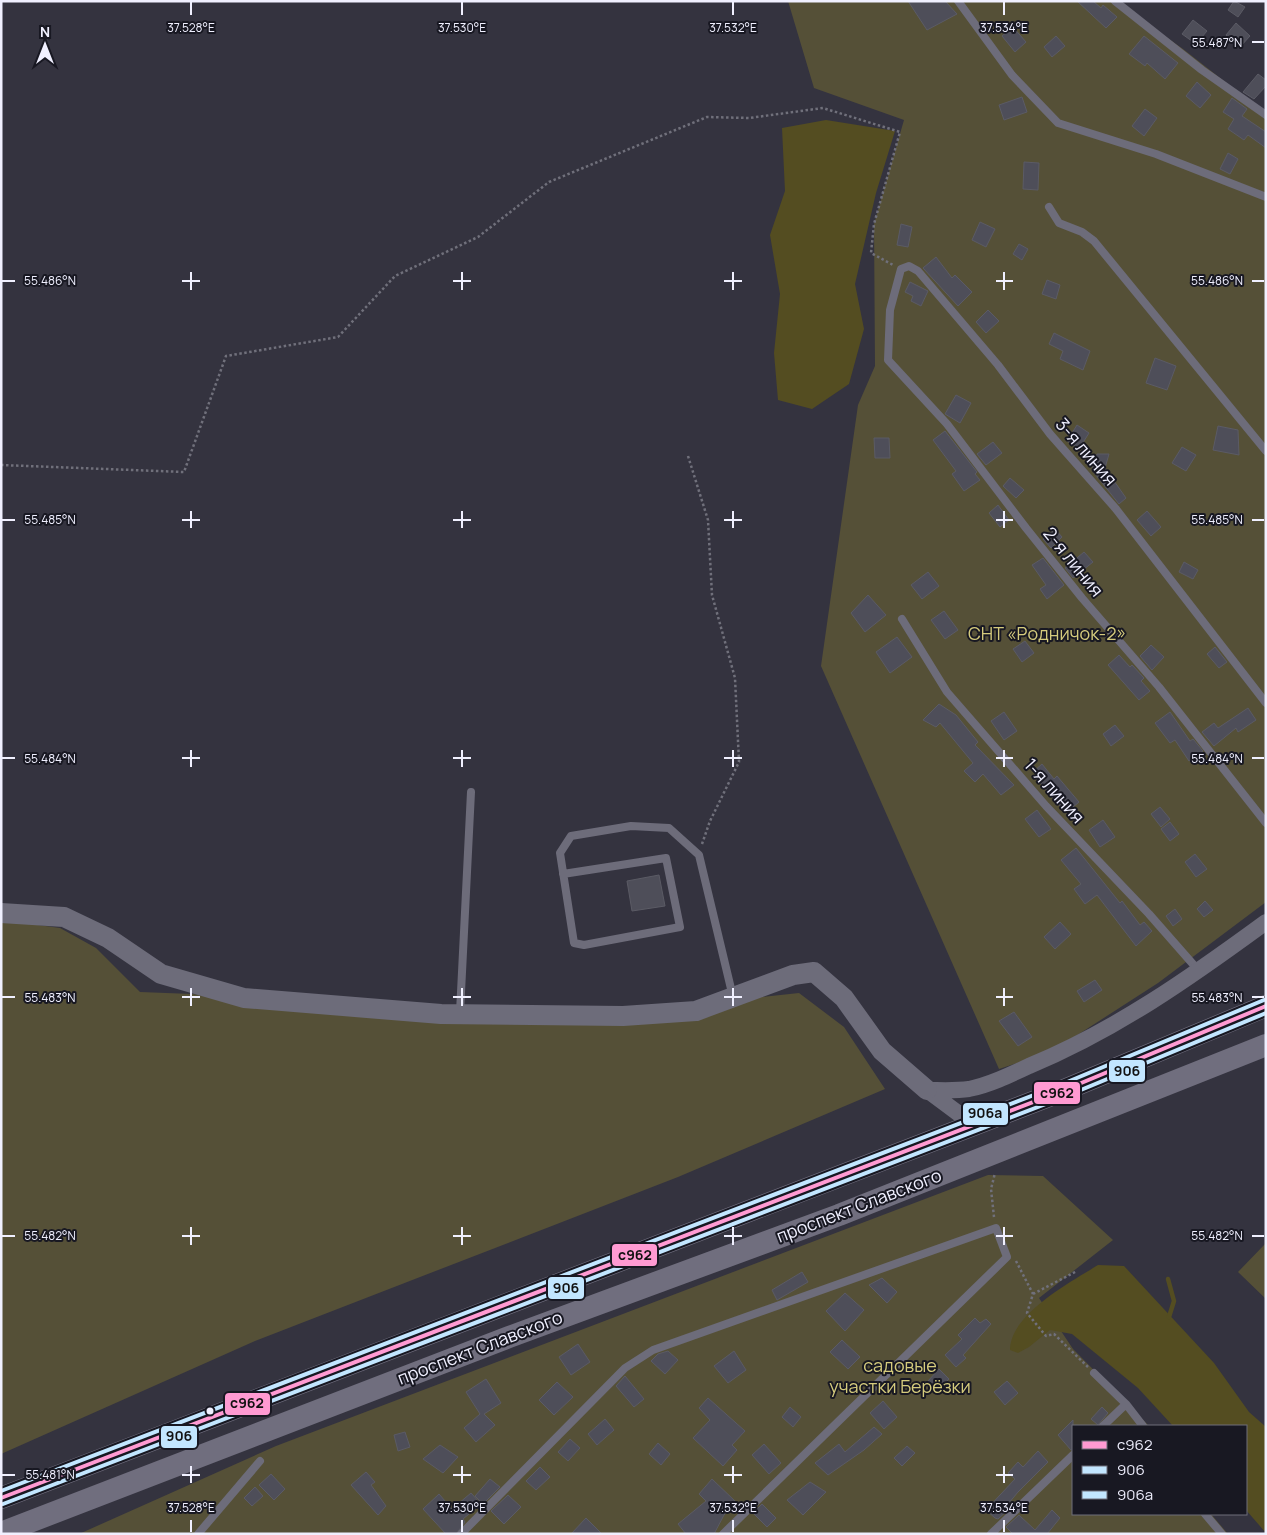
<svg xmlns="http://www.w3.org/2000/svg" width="1267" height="1535" font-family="Manrope,sans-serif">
  <rect width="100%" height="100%" fill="#34333f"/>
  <path fill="#555037" d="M788,1h331l6,7 58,41 83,65v788l-108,81 -107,69 -52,17 -178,-403 37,-261 17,-39 -1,-142 30,-104 -90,-32z
    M1,920l59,8 36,20 44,44 52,2 155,19 196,7 256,-27 45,34 41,62 -207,88 -423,164 -254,113z
    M988,1175l55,1 70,64 -74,58 34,51 76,77h-76v88h138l17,20h-1149l197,-88z
    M1266,1243v56l-28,-27z"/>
  <path fill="#544d21" d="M826,120l69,11 -19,62 -21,91 9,45 -15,55 -37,25 -34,-9 -4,-47 6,-59 -10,-59 15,-44 -3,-63z
    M1098,1265l26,1 90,97 35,49 17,15v106l-20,-23v-84h-73l-35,-38 -66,-54 -22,-4 -21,17 -11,6 -8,-3c0,-36 61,-68 88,-85z"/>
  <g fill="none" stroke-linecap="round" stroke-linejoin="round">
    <path stroke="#544d21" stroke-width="4.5" d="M1168,1279l6,22 -5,16"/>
  </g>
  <path fill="#4e4e59" stroke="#5b5b65" d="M908,1h37l12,13 -30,16z
    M1077,1h16l8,7 2,-3 14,12 -11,11z
    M1234,1l11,6 -7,10 -10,-7z
    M1193,20l14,11 -11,13 -14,-10z
    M1236,23l14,13 -10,11 -14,-12z
    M1013,27l13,15 -11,10 -13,-16z
    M1056,36l9,10 -13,11 -8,-10z
    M1144,36l34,27 -13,16 -18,-16 -2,3 -16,-12z
    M1258,74l8,6v6l-12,13 -11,-7z
    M1197,82l14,13 -11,13 -14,-12z
    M1022,97l5,15 -23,8 -5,-15z
    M1232,98l15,11 -5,7 24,16v16l-18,-13 -4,5 -16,-11 6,-10 -11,-7z
    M1145,109l12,9 -13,18 -12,-10z
    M1228,153l10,6 -8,15 -10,-5z
    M1024,162l15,1 -1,27 -15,-1z
    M980,222l15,7 -9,18 -14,-7z
    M901,224l11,3 -4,20 -11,-2z
    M1019,244l9,5 -6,11 -9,-6z
    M936,257l16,21 3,-3 17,17 -14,14 -35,-38z
    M1047,280l13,5 -4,14 -14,-5z
    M910,282l18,9 -7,15 -10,-5 2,-5 -8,-4z
    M988,310l11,11 -13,12 -10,-11z
    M1054,333l36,18 -7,19 -23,-11 3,-8 -14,-7z
    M1155,358l21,8 -9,24 -21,-7z
    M956,395l15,8 -11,20 -15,-9z
    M1077,425l12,8 -10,16 -12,-8z
    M1218,426l20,4 1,25 -26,-5z
    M945,431l32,41 -2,2 5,6 -16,11 -12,-17 4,-3 -23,-31z
    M874,438h15l1,20h-15z
    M993,442l9,11 -16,12 -9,-11z
    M1182,447l14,8 -10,16 -14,-8z
    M1097,454h12l-4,14 21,30 -7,6 -27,-34z
    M1010,478l14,12 -8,8 -13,-12z
    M998,505l11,15 -9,7 -11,-14z
    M1147,511l14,16 -10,9 -14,-16z
    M1055,529l7,8 -11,11 -8,-9z
    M1084,552l9,10 -20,16 -8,-10z
    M1043,558l21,27 -17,14 -7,-10 6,-4 -14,-20z
    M1184,562l14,8 -5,9 -14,-7z
    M928,572l11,14 -17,13 -11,-14z
    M868,595l18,20 -21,17 -14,-19z
    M944,611l14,19 -13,9 -14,-19z
    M897,637l15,20 -22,16 -14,-21z
    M1025,641l9,12 -12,9 -9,-13z
    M1151,645l13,12 -12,13 -12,-14z
    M1215,647l12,15 -8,6 -12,-14z
    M1119,655l11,12 2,-2 12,13 -3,3 9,10 -11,9 -31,-35z
    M939,704l17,11 22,27 -3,3 39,40 -13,10 -18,-21 -8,8 -11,-11 9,-8 -33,-40 -4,4 -13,-7z
    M1248,708l8,12 -18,12 -2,-4 -22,18 -12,-14 12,-9 4,5z
    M1004,712l13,19 -13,9 -13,-19z
    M1170,712l20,29 3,-2 10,12 -14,10 -14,-21 -5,3 -15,-20z
    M1115,725l9,11 -13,10 -8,-12z
    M1042,764l12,15 3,-3 22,26 -13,11 -30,-35 2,-1 -4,-6z
    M1160,807l10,12 -9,8 -10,-13z
    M1037,810l14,19 -12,8 -14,-18z
    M1103,820l12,17 -15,10 -11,-17z
    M1170,822l9,12 -9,7 -9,-12z
    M1076,848l44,55 2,-2 18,24 4,-3 8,9 -16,15 -39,-51 -12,9 -11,-15 7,-5 -20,-24z
    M1195,854l12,15 -11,8 -11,-15z
    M659,875l6,31 -33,5 -5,-30z
    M1205,901l8,9 -9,7 -7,-8z
    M1175,909l7,10 -9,7 -7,-10z
    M1060,922l11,12 -16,15 -11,-12z
    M1095,980l7,10 -18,12 -7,-11z
    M1014,1012l18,25 -14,9 -19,-25z
    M802,1272l6,10 -31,18 -5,-10z
    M882,1278l15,14 -10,11 -18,-18z
    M845,1293l19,17 -19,21 -19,-20z
    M975,1318l5,5 6,-4 5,5 -28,31 3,3 -10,9 -11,-12 17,-16 -4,-4z
    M842,1340l18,17 -12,12 -18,-17z
    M578,1344l12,18 -19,13 -12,-18z
    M668,1351l10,9 -13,14 -14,-13 7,-7z
    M734,1351l12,19 -18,13 -14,-17z
    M939,1369l10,10 -12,12 -10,-9z
    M625,1376l19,23 -10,8 -18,-21z
    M486,1379l15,24 -17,11 11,11 -19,17 -12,-14 16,-14 -14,-22z
    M1007,1381l11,12 -13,12 -11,-13z
    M557,1382l16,15 -19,18 -15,-15z
    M708,1398l37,33 -13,14 5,5 -14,16 -30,-28 17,-18 -11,-12z
    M883,1401l14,16 -13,12 -14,-16z
    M790,1407l11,10 -8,10 -11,-10z
    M1102,1407l6,6 -10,12 -7,-6z
    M605,1419l9,11 -17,15 -9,-11z
    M1073,1420v30h-2l-13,-15z
    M874,1427l8,7 -18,16 -36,25 -13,-12 24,-19 6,8z
    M405,1432l5,15 -12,4 -4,-16z
    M570,1439l10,9 -12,13 -10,-9z
    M658,1443l12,11 -9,11 -12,-11z
    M764,1444l17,19 -12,11 -17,-19z
    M440,1445l18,12 -15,16 -20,-14z
    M907,1446l8,7 -13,13 -8,-8z
    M1038,1451l10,11 -30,30 -10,12 3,3 -13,12 -3,-1 -9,-8 29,-31 -7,-6 10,-11 5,5z
    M540,1467l10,10 -14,13 -10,-9z
    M366,1472l9,10 -4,3 15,21 -8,9 -27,-30z
    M271,1474l14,15 -11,11 -15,-15z
    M490,1479l10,8 -17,17 -8,-8z
    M712,1479l24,23 -12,13 -10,19h-28l-8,-10 28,-23 -7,-7z
    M810,1482l16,10 -23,23 -16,-15z
    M255,1487l8,9 -11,10 -8,-8z
    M471,1493l10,11 -18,15 2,3 -9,12h-10l-23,-25 16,-15 13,15z
    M508,1495l13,12 -17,17 -13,-13z
    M762,1504l14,14 -9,9 -14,-14z
    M1052,1510l8,8 -13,16h-34l-7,-7 13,-12 16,15z
    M586,1518l16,16h-31z"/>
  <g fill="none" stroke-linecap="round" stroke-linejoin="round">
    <path stroke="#70707b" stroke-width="2.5" stroke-dasharray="2.5 2.5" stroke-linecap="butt" d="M688,456l20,64 4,75 23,83 4,84 -29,59 -8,23
      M1,465l183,7 42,-116 112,-19 57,-61 83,-39 71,-55 158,-65 42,1 74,-10 77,24 -26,92 -3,29 22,12
      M994,1217l-3,-28 4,-16
      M1016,1261l17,33 -6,19 19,23 8,-2 34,33
      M1033,1294l44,-23"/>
    <path stroke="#6d6c7a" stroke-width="8" d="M958,1l54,74 46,48 98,31 110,43
      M1115,1l87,69 64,45
      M1049,207l10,16 23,9 12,9 172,210
      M902,619l45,73 99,114 103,108 50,57
      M1266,703l-150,-194 -66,-75 -52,-69 -80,-94 -9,-5 -8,3 -11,41 -2,50 59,64 79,104 56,70 77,89 107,136
      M563,874l103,-16 14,69 -96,18 -10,-2 -14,-90 11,-17 60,-10 38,2 30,27 34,142
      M460,1012l11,-220
      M1094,1373l32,31 17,22
      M1103,1426l23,-22
      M1205,1514l17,20
      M198,1534l62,-73
      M461,1534l164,-166 28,-18 343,-122 11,29 -284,277
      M991,1534l82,-79"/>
    <path stroke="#6d6c7a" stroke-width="16" d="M927,1090c13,0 28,1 42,-1 20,-4 41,-14 60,-23 87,-36 162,-89 237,-144
      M927,1090l47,35"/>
    <path stroke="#6d6c7a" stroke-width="20" d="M1,913l63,4 44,21 53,36 83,24 197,16 182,2 73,-5 97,-36 21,-3 30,26 38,53 45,39"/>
    <path stroke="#706e7e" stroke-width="22" d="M1,1498l1061,-407 204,-85
      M1,1533l508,-196 330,-122 427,-170"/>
    <defs>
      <path id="bus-1" d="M1,1498l1061,-407 204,-85"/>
      <path id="bus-2" d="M3,1504l1061,-407 202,-84"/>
      <path id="bus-3" d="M1,1491l1059,-406 204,-85"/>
    </defs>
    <use href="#bus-1" stroke="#181822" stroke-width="8"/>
    <use href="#bus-2" stroke="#181822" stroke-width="8"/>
    <use href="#bus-3" stroke="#181822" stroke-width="8"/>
    <use href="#bus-1" stroke="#ff9ad2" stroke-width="4"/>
    <use href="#bus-2" stroke="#c2e6ff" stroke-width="4"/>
    <use href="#bus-3" stroke="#c2e6ff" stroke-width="4"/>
  </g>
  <path fill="none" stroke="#f0f0ff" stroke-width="2" d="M191,2v13M462,2v13M733,2v13M1004,2v13M1252,42h12M191,272v18M462,272v18M733,272v18M1004,272v18M2,281h13M182,281h18M453,281h18M724,281h18M996,281h17M1252,281h12M191,511v17M462,511v17M733,511v17M1004,511v17M2,520h13M182,520h18M453,520h18M724,520h18M996,520h17M1252,520h12M191,750v17M462,750v17M733,750v17M1004,750v17M2,758h13M182,758h18M453,758h18M724,758h18M996,758h17M1252,758h12M191,988v18M462,988v18M733,988v18M1004,988v18M2,997h13M182,997h18M453,997h18M724,997h18M996,997h17M1252,997h12M191,1227v18M462,1227v18M733,1227v18M1004,1227v18M2,1236h13M182,1236h18M453,1236h18M724,1236h18M996,1236h17M1252,1236h12M191,1466v17M462,1466v17M733,1466v17M1004,1466v17M2,1475h13M182,1475h18M453,1475h18M724,1475h18M996,1475h17M191,1520v12M462,1520v12M733,1520v12M1004,1520v12"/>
  <circle fill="#f0f0ff" stroke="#181822" stroke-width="2" cx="210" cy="1411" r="4.5"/>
  <g text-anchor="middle" stroke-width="4" stroke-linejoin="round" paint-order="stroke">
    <g font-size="18" fill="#f0f0ff" stroke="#181822">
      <text transform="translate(1086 452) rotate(49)" y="6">3-я линия</text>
      <text transform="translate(1073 562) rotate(51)" y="6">2-я линия</text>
      <text transform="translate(1054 791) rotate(48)" y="6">1-я линия</text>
      <text transform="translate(859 1206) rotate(-21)" y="6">проспект Славского</text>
      <text transform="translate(480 1348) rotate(-21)" y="6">проспект Славского</text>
    </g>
    <g font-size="18" fill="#d5cb7d" stroke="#181822">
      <text x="1047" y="640">СНТ «Родничок-2»</text>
      <text x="900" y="1372">садовые<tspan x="900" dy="21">участки Берёзки</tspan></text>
    </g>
  </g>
  <g font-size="12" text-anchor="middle" fill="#f0f0ff" stroke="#181822" stroke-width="4" stroke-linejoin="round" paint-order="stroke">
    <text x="191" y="32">37.528°E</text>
    <text x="462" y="32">37.530°E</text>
    <text x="733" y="32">37.532°E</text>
    <text x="1004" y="32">37.534°E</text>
    <text x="1217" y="47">55.487°N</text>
    <text x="50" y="285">55.486°N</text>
    <text x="1217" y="285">55.486°N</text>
    <text x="50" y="524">55.485°N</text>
    <text x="1217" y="524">55.485°N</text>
    <text x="50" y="763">55.484°N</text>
    <text x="1217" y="763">55.484°N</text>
    <text x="50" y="1002">55.483°N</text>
    <text x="1217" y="1002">55.483°N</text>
    <text x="50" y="1240">55.482°N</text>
    <text x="1217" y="1240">55.482°N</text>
    <text x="50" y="1479">55.481°N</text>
    <text x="191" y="1512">37.528°E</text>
    <text x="462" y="1512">37.530°E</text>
    <text x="733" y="1512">37.532°E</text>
    <text x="1004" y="1512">37.534°E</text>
  </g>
  <g stroke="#181822" stroke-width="2">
    <rect x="1108" y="1059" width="38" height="24" rx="5" fill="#c2e6ff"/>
    <rect x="1033" y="1081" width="48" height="24" rx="5" fill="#ff9ad2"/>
    <rect x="962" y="1102" width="47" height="24" rx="5" fill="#c2e6ff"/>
    <rect x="611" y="1243" width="47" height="24" rx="5" fill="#ff9ad2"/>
    <rect x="547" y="1276" width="38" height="24" rx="5" fill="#c2e6ff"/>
    <rect x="224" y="1392" width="47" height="24" rx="5" fill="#ff9ad2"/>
    <rect x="160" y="1425" width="38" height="24" rx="5" fill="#c2e6ff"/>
  </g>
  <g font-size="14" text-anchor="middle" font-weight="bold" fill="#111">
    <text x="1127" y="1076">906</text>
    <text x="1057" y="1098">с962</text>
    <text x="985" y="1118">906а</text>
    <text x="635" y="1260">с962</text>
    <text x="566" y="1293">906</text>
    <text x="247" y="1408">с962</text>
    <text x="179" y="1441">906</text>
  </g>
  <rect width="1267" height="1535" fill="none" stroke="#f0f0ff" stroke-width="5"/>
  <rect x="1072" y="1425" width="175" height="90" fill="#181822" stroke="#6e6e7a"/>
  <rect x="1082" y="1441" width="25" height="8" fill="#ff9ad2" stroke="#6e6e7a"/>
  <text x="1117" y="1450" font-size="15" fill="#f0f0ff">с962</text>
  <rect x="1082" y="1466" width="25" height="8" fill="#c2e6ff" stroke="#6e6e7a"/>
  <text x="1117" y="1475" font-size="15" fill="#f0f0ff">906</text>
  <rect x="1082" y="1491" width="25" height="8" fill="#c2e6ff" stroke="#6e6e7a"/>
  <text x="1117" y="1500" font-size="15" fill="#f0f0ff">906а</text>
  <g transform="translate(45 45)" stroke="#181822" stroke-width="4" paint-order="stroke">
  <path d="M0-4L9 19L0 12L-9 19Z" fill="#f0f0ff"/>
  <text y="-8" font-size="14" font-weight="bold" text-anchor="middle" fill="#f0f0ff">N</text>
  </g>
</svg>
